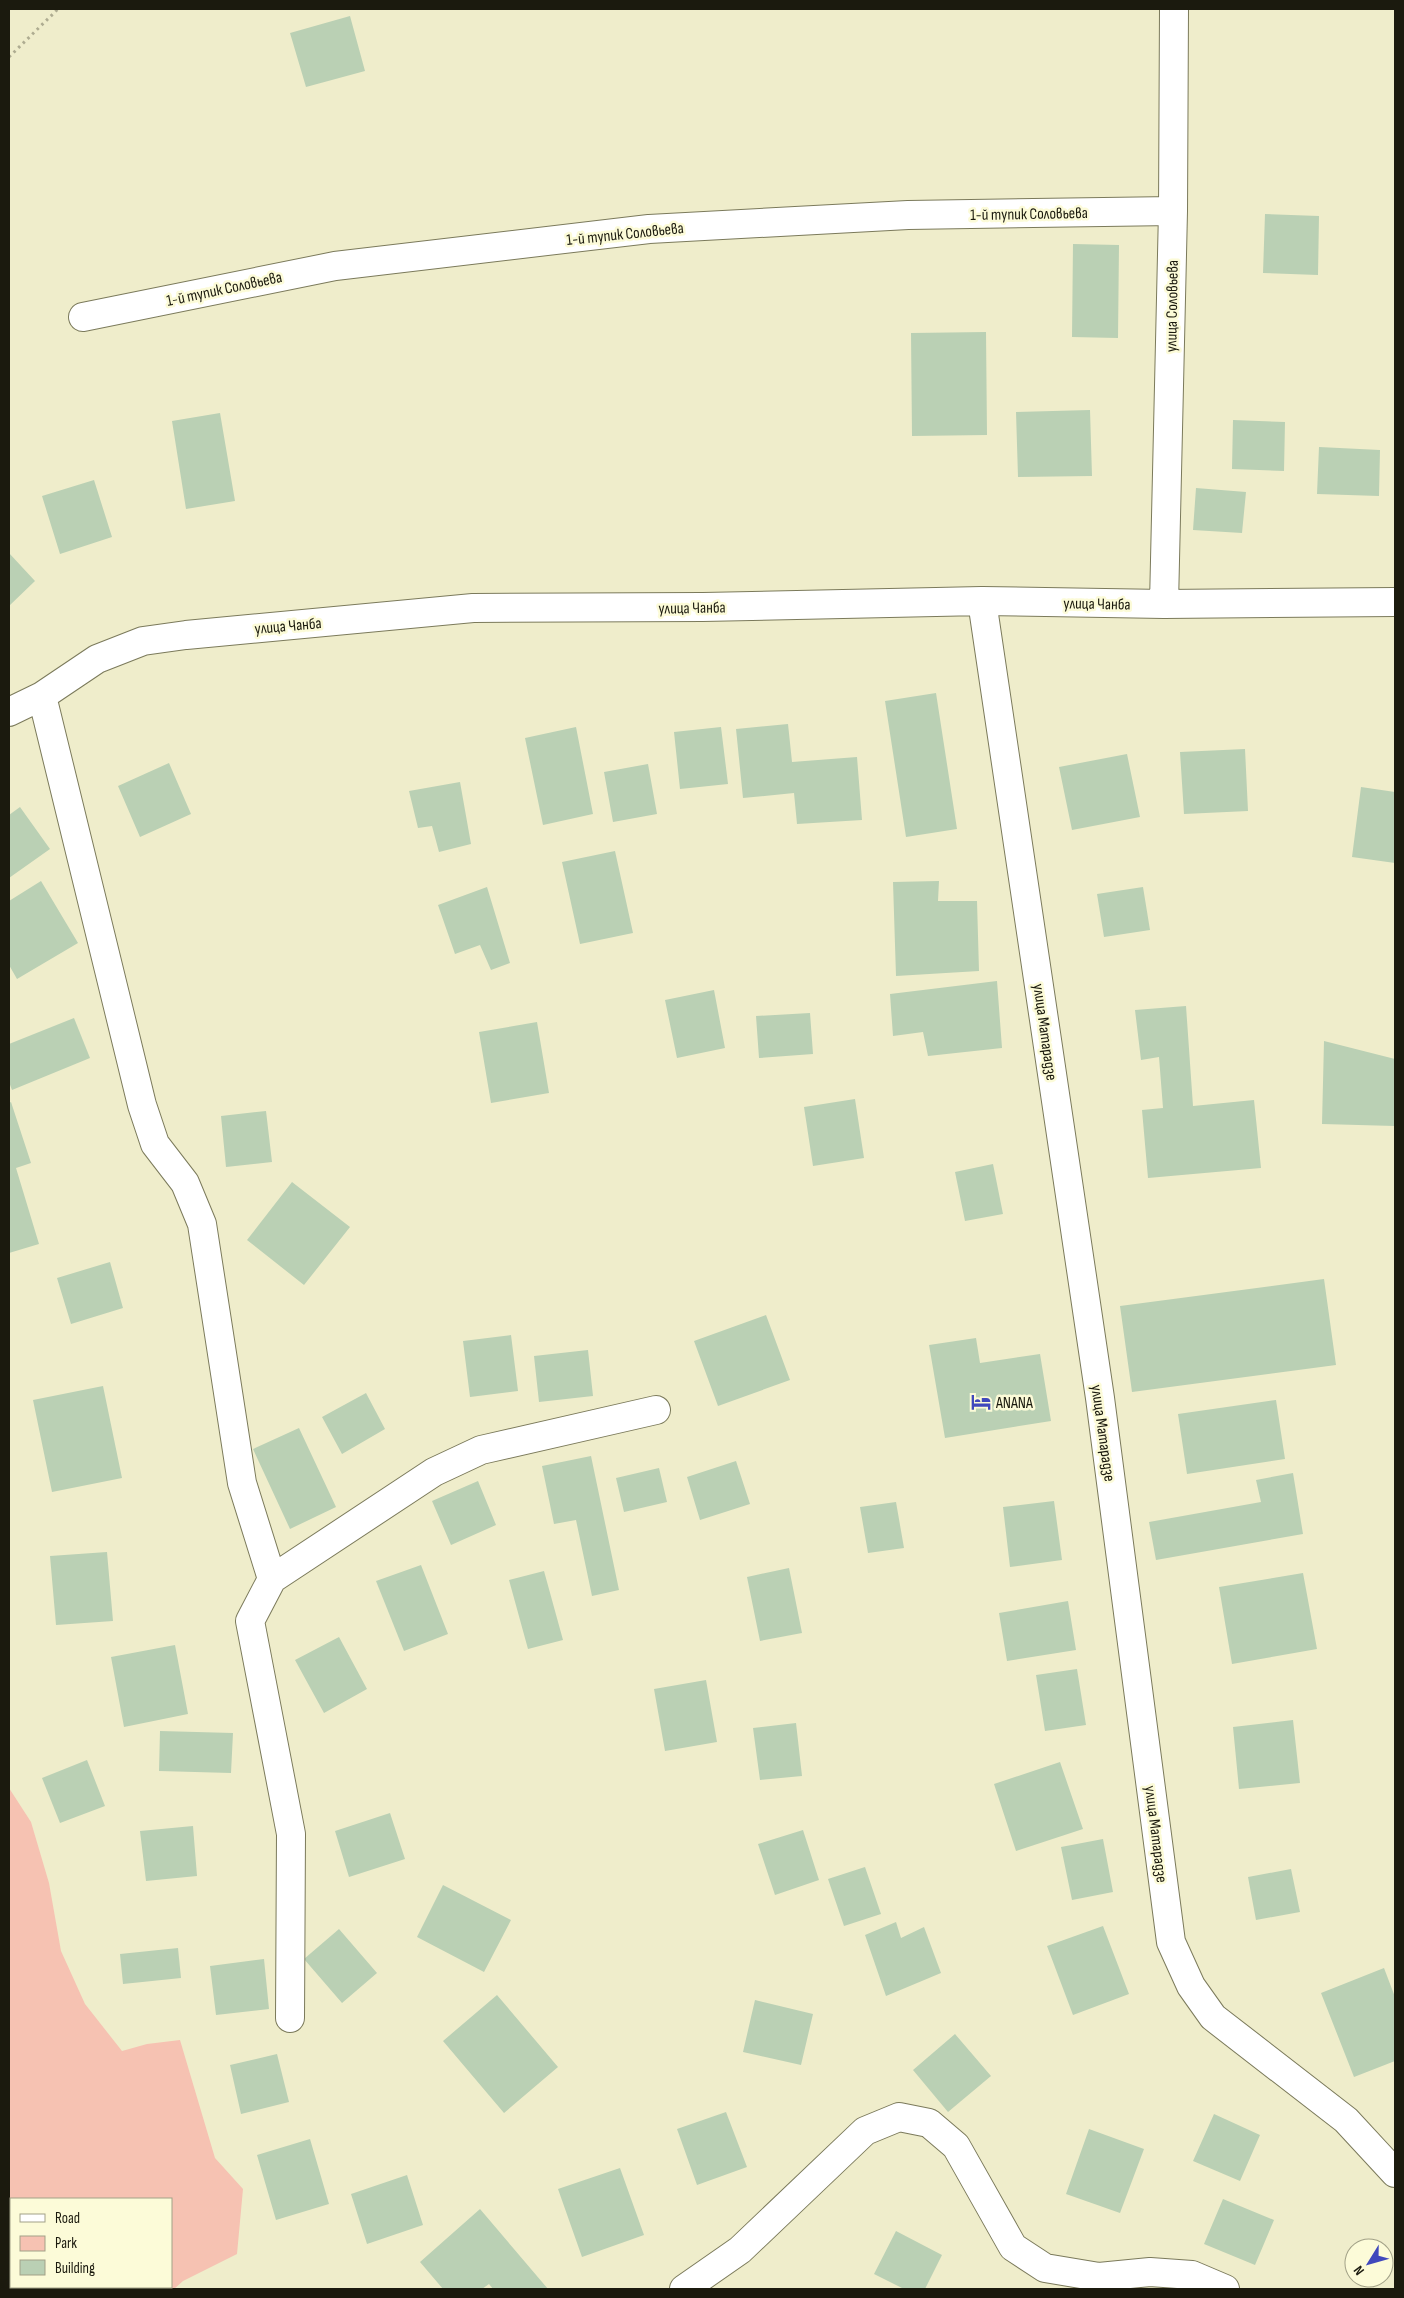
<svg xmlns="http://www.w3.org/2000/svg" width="1404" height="2298" font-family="'Sofia Sans Condensed',sans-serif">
  <rect width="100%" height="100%" fill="#efedcb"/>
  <path fill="#f6c2b2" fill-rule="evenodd" d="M9,1788l22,34 18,61 12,68 24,53 37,47 25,-7 33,-4 35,118 28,31 -6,65 -54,27 -9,8h-165zM11,2199h160v88h-160z"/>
  <path fill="#bad0b4" d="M350,16l15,55 -59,16 -16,-54z
    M1265,214l54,2 -1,59 -55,-2z
    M1073,244l46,1 -1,93 -46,-1z
    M986,332l1,103 -75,1 -1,-103z
    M1090,410l2,66 -74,1 -2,-65z
    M220,413l15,88 -49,8 -14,-88z
    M1233,420l52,2 -1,49 -52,-2z
    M1319,447l61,3 -1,46 -62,-2z
    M94,480l18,57 -52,17 -18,-58z
    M1196,488l50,4 -4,41 -49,-3z
    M9,553l26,28 -26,25z
    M936,693l21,136 -51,8 -21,-136z
    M788,724l4,38 65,-5 5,63 -65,4 -3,-31 -51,5 -7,-69z
    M576,727l17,87 -50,11 -18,-87z
    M721,727l7,57 -48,5 -6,-57z
    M1245,749l3,62 -64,3 -4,-62z
    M1127,754l13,63 -68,13 -13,-63z
    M169,763l22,51 -51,23 -22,-51z
    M648,764l9,50 -44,8 -9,-50z
    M460,782l11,62 -32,8 -7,-26 -14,2 -9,-37z
    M1361,787l34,5v71l-43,-6z
    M20,807l30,42 -41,29v-63z
    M615,851l18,82 -53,11 -18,-82z
    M41,881l37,62 -61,36 -8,-14v-64z
    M939,881l-1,20h39l2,70 -83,5 -3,-94z
    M487,887l23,76 -19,7 -11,-25 -25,9 -17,-49z
    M1143,887l7,43 -46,7 -7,-43z
    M997,981l5,67 -74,8 -5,-24 -30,4 -3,-42z
    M714,990l11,58 -48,10 -12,-58z
    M1186,1006l7,100 61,-6 7,68 -113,10 -6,-68 21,-2 -4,-51 -18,3 -6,-50z
    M810,1013l3,41 -54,4 -3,-42z
    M74,1018l16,40 -78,32 -3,-8v-38z
    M537,1022l12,71 -58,10 -12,-71z
    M1324,1041l71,18v67l-73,-2z
    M855,1099l9,59 -51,8 -9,-59z
    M11,1102l20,61 -15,5 23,76 -30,9v-150z
    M266,1111l6,51 -46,5 -5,-51z
    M993,1164l10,50 -38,7 -10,-49z
    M292,1182l58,45 -46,58 -57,-45z
    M110,1262l13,46 -52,16 -14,-46z
    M1324,1279l12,86 -204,27 -12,-86z
    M766,1315l24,65 -72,26 -24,-65z
    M511,1335l7,56 -48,6 -7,-56z
    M976,1338l4,25 60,-9 11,67 -106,17 -16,-93z
    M588,1350l5,46 -54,6 -5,-46z
    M103,1386l19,92 -70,14 -19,-92z
    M366,1393l19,36 -43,25 -20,-37z
    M1276,1400l9,59 -98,15 -9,-60z
    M299,1428l37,79 -46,22 -37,-80z
    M591,1456l28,134 -27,6 -16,-76 -22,4 -12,-58z
    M736,1461l14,43 -50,16 -13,-43z
    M659,1468l8,34 -43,10 -8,-34z
    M1293,1473l10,61 -147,26 -7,-38 112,-20 -5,-22z
    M478,1481l18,44 -45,20 -19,-44z
    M1054,1501l8,59 -52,7 -7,-60z
    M896,1502l8,46 -36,5 -8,-46z
    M107,1552l6,69 -57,4 -6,-69z
    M421,1565l27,69 -44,17 -28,-70z
    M789,1568l13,65 -42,8 -13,-64z
    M544,1571l19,69 -35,9 -19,-69z
    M1303,1573l14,76 -85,15 -13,-77z
    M1068,1601l8,49 -69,11 -8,-48z
    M339,1637l28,52 -43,24 -29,-53z
    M175,1645l13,69 -64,13 -13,-70z
    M1077,1669l9,56 -41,6 -9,-56z
    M706,1680l11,62 -52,9 -11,-62z
    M1293,1720l7,63 -61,6 -6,-62z
    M796,1723l6,53 -42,4 -7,-52z
    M160,1731l73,2 -2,40 -72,-2z
    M87,1760l18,46 -45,17 -18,-45z
    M1060,1762l23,67 -67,22 -22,-67z
    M390,1813l15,46 -56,18 -14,-46z
    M193,1826l4,50 -51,5 -6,-50z
    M803,1830l16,50 -44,15 -17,-51z
    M1103,1839l10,53 -41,8 -11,-53z
    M865,1867l16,47 -37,12 -16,-47z
    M1291,1869l9,43 -44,8 -8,-43z
    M443,1885l68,35 -27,52 -67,-35z
    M896,1922l5,16 23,-11 17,46 -55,23 -21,-61z
    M1103,1926l26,68 -56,21 -26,-69z
    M339,1929l38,44 -35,30 -38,-44z
    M178,1948l3,30 -58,6 -3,-30z
    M264,1959l5,50 -53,6 -6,-49z
    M1384,1968l11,29v64l-41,16 -33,-84z
    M497,1995l61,72 -54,46 -61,-72z
    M755,2000l58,14 -12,51 -58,-13z
    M955,2034l36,42 -43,36 -35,-42z
    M277,2054l12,48 -48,12 -11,-49z
    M726,2112l21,55 -50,18 -20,-56z
    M1214,2114l46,21 -20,46 -47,-20z
    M1089,2129l55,20 -24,64 -54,-19z
    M310,2139l19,65 -53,16 -19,-65z
    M620,2168l24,67 -62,22 -24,-68z
    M407,2175l16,50 -56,19 -16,-50z
    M1223,2199l51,21 -19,45 -51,-21z
    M480,2209l68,80h-55l-4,-5 -7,5h-39l-23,-27z
    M896,2231l46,24 -17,34h-21l-30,-15z"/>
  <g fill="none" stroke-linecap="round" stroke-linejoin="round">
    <defs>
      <path id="minor" d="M83,317l252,-51 314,-37 259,-14 265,-4
        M982,601l118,797 71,544 20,44 22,31 133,103 49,53
        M1164,604l9,-393 1,-202
        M42,696l100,409 13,39 30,39 17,41 40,259 30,96
        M9,712l33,-16 55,-37 46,-18 43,-6 287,-27 230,-1 279,-6 182,3 231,-2
        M290,2018l1,-184 -41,-213 22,-42 162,-107 47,-22 175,-40
        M684,2289l56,-39 125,-119 34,-14 30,6 27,23 57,101 32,21 54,9 51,-5 42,3 33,14"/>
    </defs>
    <use href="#minor" stroke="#7b7a5b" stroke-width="30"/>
    <path stroke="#aeac91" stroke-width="3" stroke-dasharray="2.5 4" stroke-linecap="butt" d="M9,57l49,-48"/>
    <use href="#minor" stroke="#fff" stroke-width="28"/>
  </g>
  <defs>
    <symbol id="hotel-bare" viewBox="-9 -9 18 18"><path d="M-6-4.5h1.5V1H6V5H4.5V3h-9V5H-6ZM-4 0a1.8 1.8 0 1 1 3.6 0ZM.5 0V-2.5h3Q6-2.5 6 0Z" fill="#4048bc" stroke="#fcfbd8" stroke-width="2.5" paint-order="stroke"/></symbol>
  </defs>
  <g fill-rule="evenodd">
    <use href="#hotel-bare" x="967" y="1388" width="28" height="28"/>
  </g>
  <g text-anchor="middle" stroke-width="5" stroke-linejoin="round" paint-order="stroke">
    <g font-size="16" fill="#1b1a0e" stroke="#fcfbd8">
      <text transform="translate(1029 213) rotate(-1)" y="6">1-й тупик Соловьева</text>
      <text transform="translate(625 233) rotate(-6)" y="6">1-й тупик Соловьева</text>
      <text transform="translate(224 288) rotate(-12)" y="6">1-й тупик Соловьева</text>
      <text transform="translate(1171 306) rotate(-89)" y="6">улица Соловьева</text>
      <text transform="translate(1097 603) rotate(1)" y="6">улица Чанба</text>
      <text transform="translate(692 607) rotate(-1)" y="6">улица Чанба</text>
      <text transform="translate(288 625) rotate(-5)" y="6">улица Чанба</text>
      <text transform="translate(1046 1032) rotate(82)" y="6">улица Матарадзе</text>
      <text transform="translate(1104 1433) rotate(82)" y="6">улица Матарадзе</text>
      <text transform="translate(1157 1834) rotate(83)" y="6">улица Матарадзе</text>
    </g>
    <g font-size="16" fill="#1b1a0e" stroke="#fcfbd8" text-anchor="start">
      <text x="996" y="1408">ANANA</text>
    </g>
  </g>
  <rect width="1404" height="2298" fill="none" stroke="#1b1a0e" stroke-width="20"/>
  <rect x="10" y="2198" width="162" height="90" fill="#fcfbd8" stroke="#a2a187"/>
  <rect x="20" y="2214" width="25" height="8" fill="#ffffff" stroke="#a2a187"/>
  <text x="55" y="2223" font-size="15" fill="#1b1a0e">Road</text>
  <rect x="20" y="2236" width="25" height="15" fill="#f6c2b2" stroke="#a2a187"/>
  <text x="55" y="2248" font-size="15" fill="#1b1a0e">Park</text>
  <rect x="20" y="2260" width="25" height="15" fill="#bad0b4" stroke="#a2a187"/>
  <text x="55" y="2273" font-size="15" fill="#1b1a0e">Building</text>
  <g transform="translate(1369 2263) rotate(233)"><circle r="24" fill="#fcfbd8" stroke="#a2a187"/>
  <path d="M0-4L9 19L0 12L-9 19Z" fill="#4048bc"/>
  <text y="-8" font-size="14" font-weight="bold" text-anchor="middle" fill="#1b1a0e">N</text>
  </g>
</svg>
